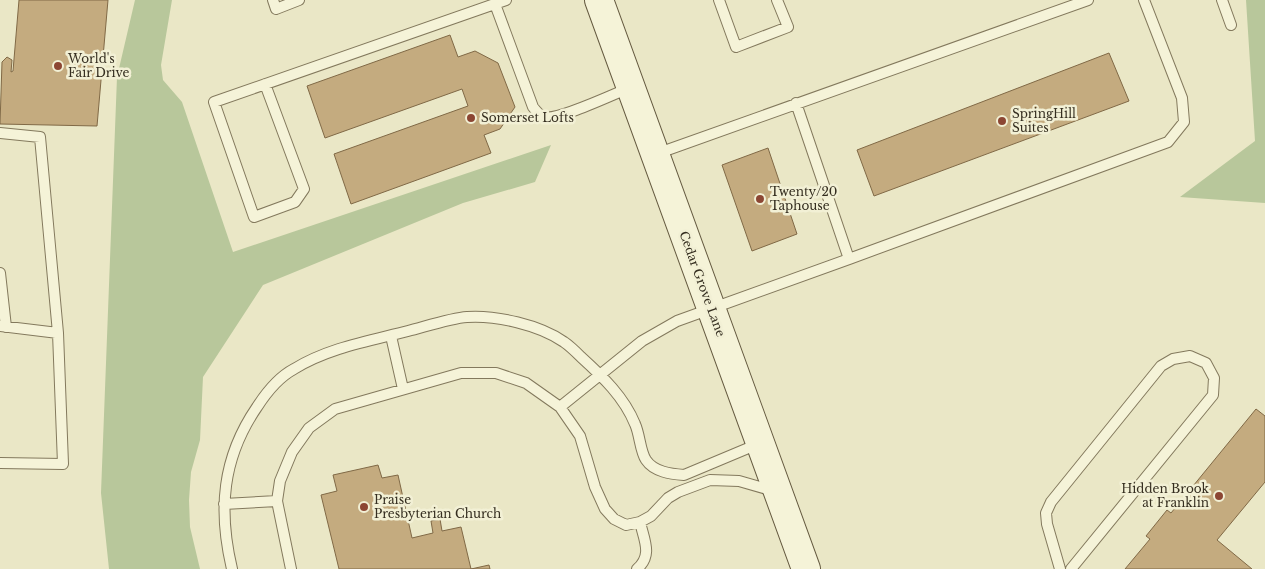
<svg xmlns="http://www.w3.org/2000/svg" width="1265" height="569" font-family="'Libre Baskerville',serif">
  <rect width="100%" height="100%" fill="#eae7c6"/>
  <path fill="#b8c79b" d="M135,0h37l-11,65 2,15 19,22 51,150 318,-107 -16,37 -72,21 -200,82 -60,92 -3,63 -9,32 -2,28 1,27 10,42h-91l-8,-76 16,-416z
    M1246,0h19v203l-85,-6 75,-56z"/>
  <path fill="#c4ab7f" stroke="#806946" d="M19,0h89l-11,126 -97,-2 2,-62 5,-5 5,3 -1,12 2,-1z
    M450,35l8,22 17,-6 23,12 17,44 -15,22 -16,6 7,18 -140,51 -17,-50 134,-48 -6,-17 -137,49 -18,-52z
    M1109,53l20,48 -255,95 -17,-46z
    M768,148l29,86 -45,17 -30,-86z
    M1256,409l9,7v66l-48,58 35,29h-127l25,-30 -4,-3 21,-26 4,3z
    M378,465l4,13 16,-3 14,63 21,-5 -2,-12 9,-2 2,12 19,-4 10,42h-132l-18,-74 16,-4 -4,-16z
    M489,565l1,4h-19z"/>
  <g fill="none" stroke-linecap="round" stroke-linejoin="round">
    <defs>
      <path id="service" d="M273,0l3,9 23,-9
        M719,0l17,47 52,-20 -11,-27
        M1222,0l9,25
        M495,4l38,103c3,4 6,8 11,10 13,4 70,-23 85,-29
        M265,84l39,105 -9,13 -41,15 -40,-115 292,-102
        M796,103l53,156 319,-117 16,-20 -2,-24 -38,-98
        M0,133l40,4 18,196 5,131 -63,-1
        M656,154l432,-154
        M0,273l6,54
        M0,326l58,7
        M391,336l12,53
        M560,407l82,-66 35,-20 172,-62
        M224,504l53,-3
        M232,569c-14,-59 -10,-111 25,-162 9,-14 22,-30 37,-38 34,-21 75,-28 114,-38 16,-4 43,-13 59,-14 29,-2 73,8 97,25 6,4 12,10 17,15 22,20 43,40 54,67 5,11 5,27 11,36 8,12 25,14 38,15l74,-31
        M291,569l-14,-68 3,-20 12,-29 17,-24 26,-19 126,-36h35l30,10 34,24 20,29 15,51 10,22 9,10 12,6 14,-3 11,-6 17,-18 10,-6 32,-12 29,1 35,10
        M637,569c16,-14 7,-29 3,-47
        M1060,569l-13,-45 -1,-11 5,-11 110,-136 12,-7 17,-3 16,7 8,15 -1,17 -142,174"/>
      <path id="secondary" d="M599,0l207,569"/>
    </defs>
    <use href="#service" stroke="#83795d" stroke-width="12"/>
    <use href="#secondary" stroke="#655a40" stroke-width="30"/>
    <use href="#service" stroke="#f5f3d8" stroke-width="10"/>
    <use href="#secondary" stroke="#f5f3d8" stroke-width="28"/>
  </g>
  <g fill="#8c4633" stroke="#f2f0d5" stroke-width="2">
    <circle cx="58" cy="66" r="5"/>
    <circle cx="471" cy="118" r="5"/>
    <circle cx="1002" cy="121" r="5"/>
    <circle cx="760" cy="199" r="5"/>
    <circle cx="1219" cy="496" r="5"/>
    <circle cx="364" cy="507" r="5"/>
  </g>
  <g text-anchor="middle" stroke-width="5" stroke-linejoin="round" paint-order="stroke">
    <g font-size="12" fill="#352e20" stroke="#f2f0d5" text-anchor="start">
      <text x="68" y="63">World's<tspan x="68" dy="14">Fair Drive</tspan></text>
      <text x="1012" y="118">SpringHill<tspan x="1012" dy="14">Suites</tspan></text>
      <text x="481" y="122">Somerset Lofts</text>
      <text x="770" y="196">Twenty/20<tspan x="770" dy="14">Taphouse</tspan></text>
      <text x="1209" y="493" text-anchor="end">Hidden Brook<tspan x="1209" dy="14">at Franklin</tspan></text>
      <text x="374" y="504">Praise<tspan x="374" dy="14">Presbyterian Church</tspan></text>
    </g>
    <g font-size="12" fill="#352e20" stroke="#f2f0d5">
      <text transform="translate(702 284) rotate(70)" y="4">Cedar Grove Lane</text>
    </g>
  </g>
</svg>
